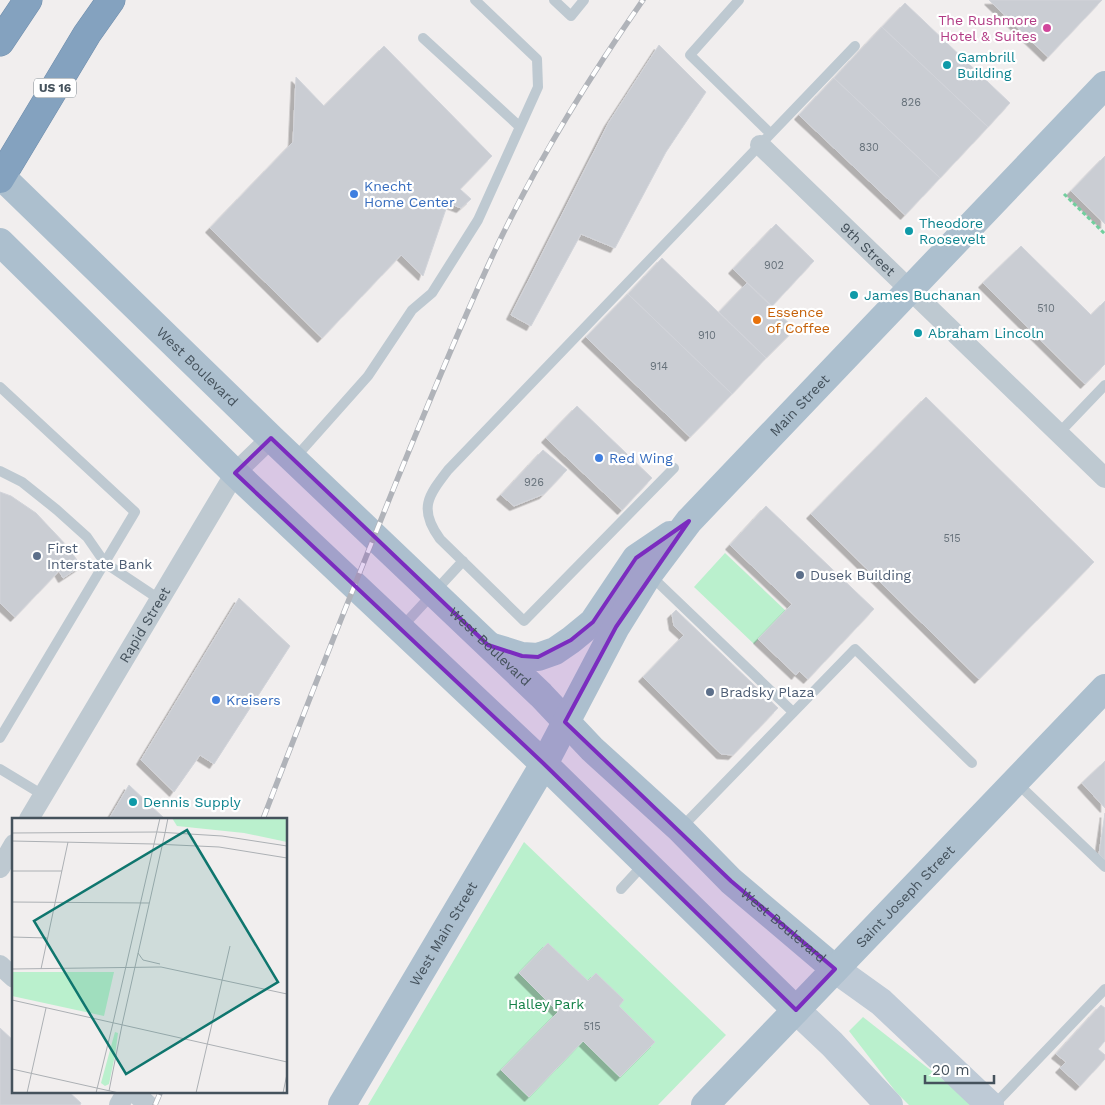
<svg xmlns="http://www.w3.org/2000/svg" width="1105" height="1105" font-family="'Work Sans',sans-serif">
  <defs>
    <filter id="shadow"><feDropShadow dx="-4.5" dy="4.5" stdDeviation="0" flood-color="#0004"/></filter>
  </defs>
  <rect width="100%" height="100%" fill="#f1eeee"/>
  <path fill="#baf0cd" d="M725,553l61,58 -32,33 -60,-57z
    M524,842l202,193 -68,70h-290z
    M863,1017l112,88h-66l-13,-13 -47,-61z"/>
  <path fill="#cacdd3" stroke="#d2d4da" filter="url(#shadow)" d="M989,0h113l-54,57z
    M905,3l105,100 -22,24 -106,-100z
    M882,27l106,100 -48,51 -106,-100z
    M659,45l47,47 -40,60 -51,96 -34,-14 -50,92 -20,-11 98,-193z
    M384,46l108,110 -32,33 11,10 -10,9 -13,-5 -25,73 -22,-21 -79,83 -112,-110 83,-86 3,-65 28,29z
    M834,78l106,100 -35,37 -106,-100z
    M1105,156v68l-34,-33z
    M776,224l38,37 -42,45 -39,-37z
    M1021,246l70,69 14,-14v63l-20,20 -102,-101z
    M662,258l104,100 -34,36 -104,-100z
    M747,283l48,46 -29,29 -47,-46z
    M628,294l104,100 -42,43 -104,-100z
    M926,397l168,165 -115,117 -168,-165z
    M577,406l75,72 -30,32 -76,-72z
    M543,450l24,20 -23,24 -30,12 -13,-11z
    M0,492l11,4 25,17 32,34 13,19 -18,12 -4,-7 -44,46 -15,-14z
    M766,506l108,103 -66,70 -9,-8 -3,4 -38,-36 34,-35 -62,-59z
    M239,598l51,48 -76,118 -14,-9 -26,37 -33,-32z
    M676,610l102,98 -45,47 -12,-1 -78,-77 41,-42 -10,-9 -2,-12z
    M1105,761v47l-23,-25z
    M129,785l36,34h-56z
    M1105,813v47l-6,-6z
    M548,943l40,38 8,-8 28,27 -5,6 36,36 -35,35 -37,-36 -54,56 -28,-27 57,-58 -39,-39z
    M1101,1005l4,3v33l-7,8 7,6v4l-25,27 -20,-18 6,-6 -10,-8z
    M0,1028l14,13v50h54l13,12 -1,2h-80z"/>
  <g fill="none" stroke-linecap="round" stroke-linejoin="round">
    <defs>
      <path id="highway" d="M0,42l28,-42
        M0,179l87,-145 24,-34"/>
    </defs>
    <use href="#highway" stroke="#6f8dab" stroke-width="29"/>
    <path stroke="#71cf9e" stroke-width="3" stroke-dasharray="4 2.5" stroke-linecap="butt" d="M1064,194l41,40"/>
    <path stroke="#bec9d1" stroke-width="10" d="M554,0l17,16 13,-16
      M739,0l-49,55 80,78
      M423,38l97,89
      M0,387l135,125 -135,226
      M1059,433l46,-48
      M295,458l73,-82 44,-66 20,-17 46,-73 60,-133 -1,-28 -62,-59
      M674,468l-150,153 -84,-82c-22,-30 -12,-43 8,-69l407,-424
      M0,471l22,11 35,28 30,27 18,26 54,36
      M650,575l143,137
      M401,628l62,-67
      M0,769l43,26
      M1016,782l89,85
      M681,828l174,-179 117,114
      M621,889l23,-25
      M994,1105l111,-116"/>
    <g stroke="#bec9d1" stroke-width="20">
      <path id="s1" d="M760,145l345,333"/>
      <path id="s2" d="M29,819l206,-346 36,-35"/>
      <path d="M0,868l14,-24"/>
      <path d="M0,965l14,13"/>
      <path d="M133,1091l15,14"/>
      <path d="M119,1105l8,-14"/>
    </g>
    <path stroke="#becad6" stroke-width="28" d="M835,969l46,33 109,103
      M796,1010l36,34 57,61"/>
    <g stroke="#acbfce" stroke-width="28">
      <path id="s3" d="M0,175l271,263 270,257 51,54 88,80 51,52 104,88"/>
      <path d="M0,242l235,231 309,291 252,246"/>
      <path d="M493,647l29,9 16,1 17,-6 16,-11 22,-18 43,-64 34,-23"/>
      <path id="s4" d="M342,1105l202,-341 72,-137 33,-53 40,-53 416,-436"/>
      <path id="s5" d="M705,1105l400,-417"/>
    </g>
    <use href="#highway" stroke="#84a2bf" stroke-width="28"/>
    <defs>
      <path id="rail" d="M263,819c43,-112 87,-223 132,-334 31,-76 62,-152 96,-226 42,-91 95,-177 152,-259
        M155,1105l6,-14"/>
    </defs>
    <use href="#rail" stroke="#b0b3b9" stroke-width="5.5"/>
    <use href="#rail" stroke="#fff" stroke-width="4" stroke-dasharray="11" stroke-linecap="butt"/>
  </g>
  <path fill="#7b2cbf" fill-opacity="0.2" stroke="#7b2cbf" stroke-width="4" stroke-linejoin="round" d="M271,438l217,207 34,11 16,1 33,-17 22,-18 43,-64 53,-37 -73,106 -51,95 166,159 104,88 -39,41 -252,-246 -309,-291z"/>
  <circle fill="#d1479c" stroke="#fff" stroke-width="2" cx="1047" cy="28" r="5"/>
  <g fill="#0f9aa8" stroke="#fff" stroke-width="2">
    <circle cx="947" cy="65" r="5"/>
    <circle cx="909" cy="231" r="5"/>
    <circle cx="854" cy="295" r="5"/>
    <circle cx="918" cy="333" r="5"/>
    <circle cx="133" cy="802" r="5"/>
  </g>
  <g fill="#3f7fe0" stroke="#fff" stroke-width="2">
    <circle cx="354" cy="194" r="5"/>
    <circle cx="599" cy="458" r="5"/>
    <circle cx="216" cy="700" r="5"/>
  </g>
  <circle fill="#e8710a" stroke="#fff" stroke-width="2" cx="757" cy="320" r="5"/>
  <g fill="#5c6f8a" stroke="#fff" stroke-width="2">
    <circle cx="37" cy="556" r="5"/>
    <circle cx="800" cy="575" r="5"/>
    <circle cx="710" cy="692" r="5"/>
  </g>
  <g text-anchor="middle" stroke-width="4.5" stroke-linejoin="round" paint-order="stroke">
    <g font-size="11" fill="#66717a">
      <text x="911" y="106">826</text>
      <text x="869" y="151">830</text>
      <text x="774" y="269">902</text>
      <text x="1046" y="312">510</text>
      <text x="707" y="339">910</text>
      <text x="659" y="370">914</text>
      <text x="534" y="486">926</text>
      <text x="952" y="542">515</text>
      <text x="592" y="1030">515</text>
    </g>
    <rect fill="#fff" stroke="#7d868d" stroke-width="1" x="34" y="78.5" width="42" height="19" rx="4"/>
    <g font-size="12" font-weight="bold" fill="#45525c">
      <text x="55" y="92">US 16</text>
    </g>
    <g font-size="14" fill="#b23c85" stroke="#fff" text-anchor="end">
      <text x="1037" y="25">The Rushmore<tspan x="1037" dy="16">Hotel &amp; Suites</tspan></text>
    </g>
    <g font-size="14" fill="#0d838f" stroke="#fff" text-anchor="start">
      <text x="957" y="62">Gambrill<tspan x="957" dy="16">Building</tspan></text>
      <text x="919" y="228">Theodore<tspan x="919" dy="16">Roosevelt</tspan></text>
      <text x="864" y="300">James Buchanan</text>
      <text x="928" y="338">Abraham Lincoln</text>
      <text x="143" y="807">Dennis Supply</text>
    </g>
    <g font-size="14" fill="#366cbe" stroke="#fff" text-anchor="start">
      <text x="364" y="191">Knecht<tspan x="364" dy="16">Home Center</tspan></text>
      <text x="609" y="463">Red Wing</text>
      <text x="226" y="705">Kreisers</text>
    </g>
    <g font-size="14" fill="#45525c" stroke="#fff">
      <text dy="5" stroke="none"><textPath href="#s1" startOffset="150">9th Street</textPath></text>
      <text dy="5" stroke="none"><textPath href="#s3" startOffset="275">West Boulevard</textPath></text>
      <text dy="5" stroke="none"><textPath href="#s4" startOffset="840">Main Street</textPath></text>
      <text dy="5" stroke="none"><textPath href="#s2" startOffset="226">Rapid Street</textPath></text>
      <text dy="5" stroke="none"><textPath href="#s3" startOffset="680">West Boulevard</textPath></text>
      <text dy="5" stroke="none"><textPath href="#s5" startOffset="289">Saint Joseph Street</textPath></text>
      <text dy="5" stroke="none"><textPath href="#s3" startOffset="1085">West Boulevard</textPath></text>
      <text dy="5" stroke="none"><textPath href="#s4" startOffset="199">West Main Street</textPath></text>
    </g>
    <g font-size="14" fill="#c56008" stroke="#fff" text-anchor="start">
      <text x="767" y="317">Essence<tspan x="767" dy="16">of Coffee</tspan></text>
    </g>
    <g font-size="14" fill="#4e5e75" stroke="#fff" text-anchor="start">
      <text x="47" y="553">First<tspan x="47" dy="16">Interstate Bank</tspan></text>
      <text x="810" y="580">Dusek Building</text>
      <text x="720" y="697">Bradsky Plaza</text>
    </g>
    <g font-size="14" fill="#138046" stroke="#fff">
      <text x="546" y="1009">Halley Park</text>
    </g>
  </g>
  <g transform="translate(12 818)">
    <rect width="275" height="275" fill="#f1eeee"/>
    <path d="M160,0h115v24l-43,-9 -67,-7zM0,154h102l-10,44 -92,-20zM103,214l3,1 -3,22 -6,29 -4,2 -4,-3z" fill="#baf0cd"/>
    <path fill="none" stroke="#acb0b4" stroke-width="1" d="M148,0l-6,26 65,3 68,11M145,14l65,4 65,10M0,15l145,-1M153,15l3,-15M0,23l142,3 -41,179M0,53h50M0,84l137,1M0,119l35,1M126,135l5,7 17,4M0,151l149,-2 126,27M29,151l27,-127M0,182l275,62M110,207l43,-192M0,251l107,24M97,273l13,-66M15,275l19,-85M84,275l17,-70M184,275l34,-147M271,275l4,-19"/>
    <path fill="#0f766e" fill-opacity="0.15" stroke="#0f766e" stroke-width="2.5" d="M175,12l91,152 -152,92 -92,-153z"/>
    <rect width="275" height="275" fill="none" stroke="#45525c" stroke-width="2.5"/>
  </g>
  <path d="M925 1075v8h69v-8" fill="none" stroke="#45525c" stroke-width="2.5"/>
  <text x="932" y="1075" font-size="15" fill="#45525c" stroke="#ffffff" stroke-width="4" paint-order="stroke">20 m</text>
</svg>
